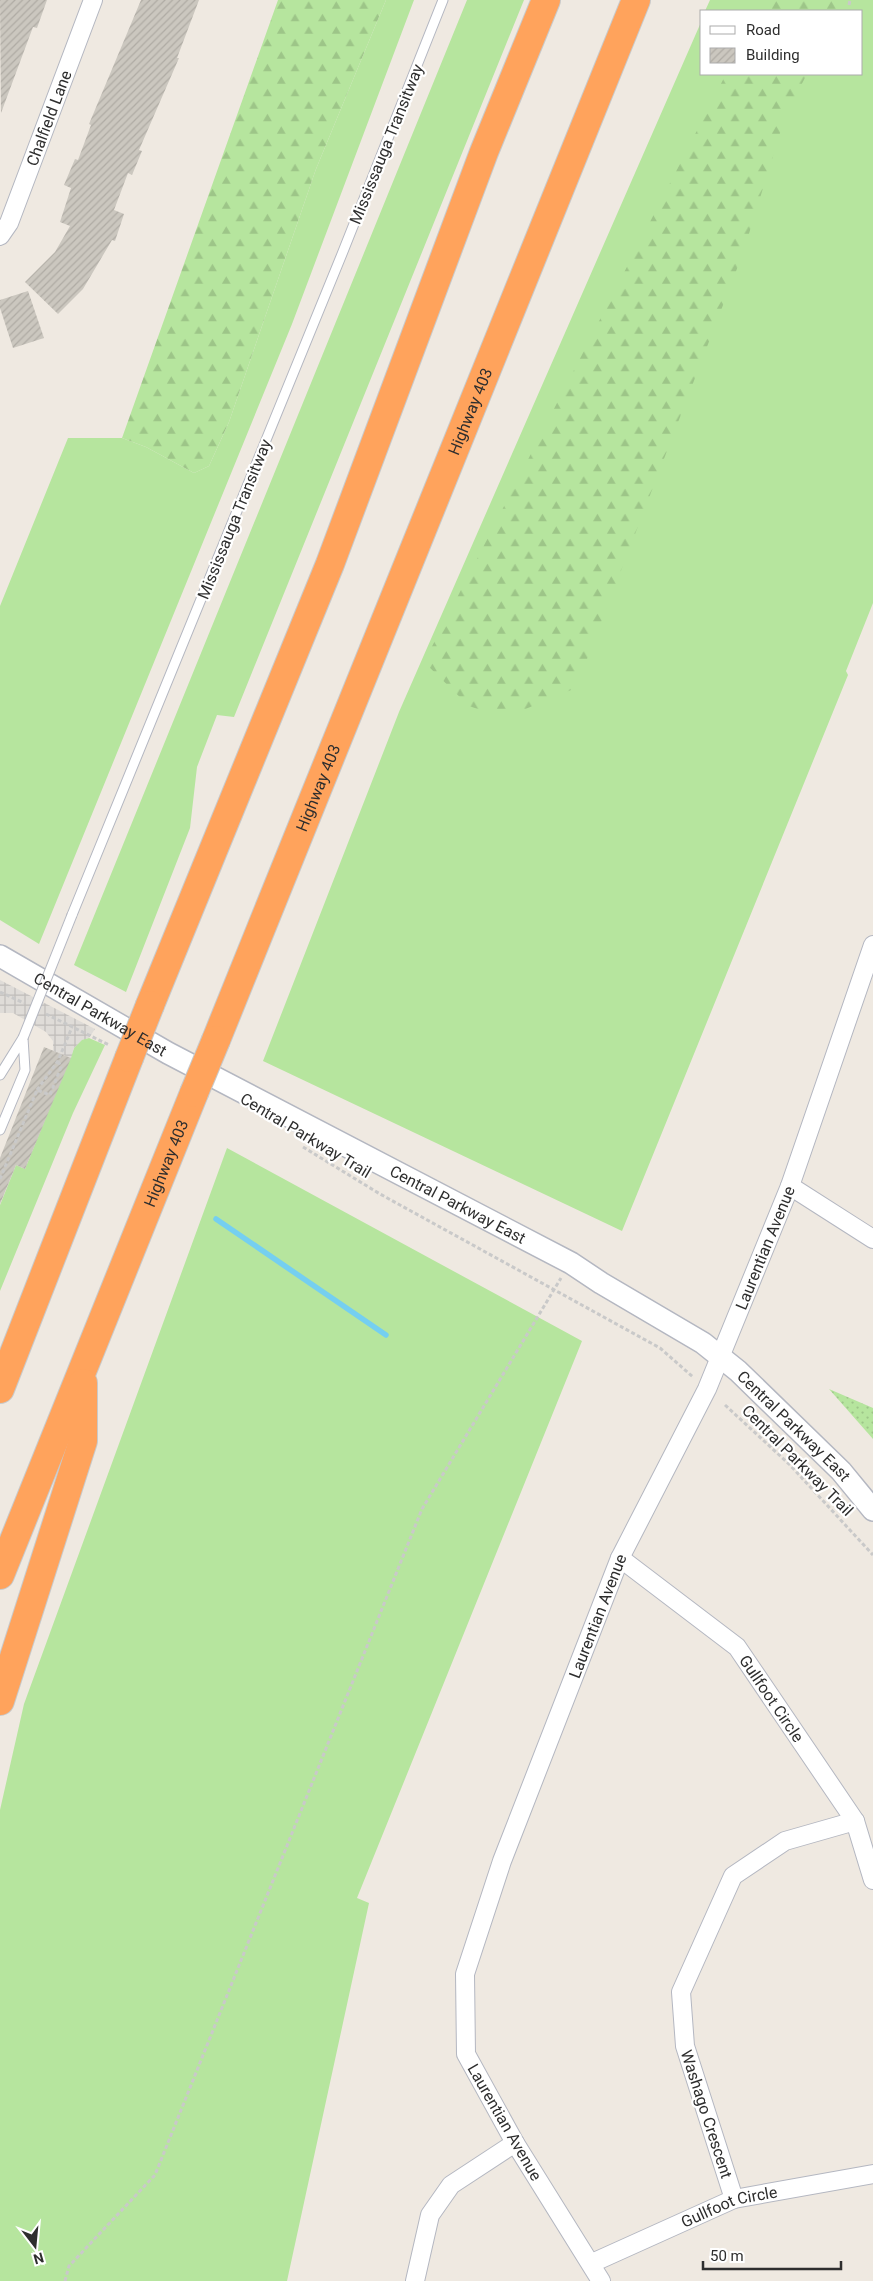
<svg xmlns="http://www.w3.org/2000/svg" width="873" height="2281" font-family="Roboto,sans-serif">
  <defs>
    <pattern id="forest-firs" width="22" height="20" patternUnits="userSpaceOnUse" patternTransform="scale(1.25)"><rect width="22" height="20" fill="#b6e59e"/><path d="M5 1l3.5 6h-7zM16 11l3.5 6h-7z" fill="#9dc588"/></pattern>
    <pattern id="park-dots" width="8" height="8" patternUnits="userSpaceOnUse" patternTransform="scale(1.25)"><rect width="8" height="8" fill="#b6e59e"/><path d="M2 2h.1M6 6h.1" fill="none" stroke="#9dc588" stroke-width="1.8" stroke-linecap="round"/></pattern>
    <pattern id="plaza-grid" width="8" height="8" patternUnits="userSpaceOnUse" patternTransform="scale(1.25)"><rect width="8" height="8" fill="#dfdcd8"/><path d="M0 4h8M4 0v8" fill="none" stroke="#c0bdba"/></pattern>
    <pattern id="building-hatch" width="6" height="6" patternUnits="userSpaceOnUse" patternTransform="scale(1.25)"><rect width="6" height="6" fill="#cbc7bf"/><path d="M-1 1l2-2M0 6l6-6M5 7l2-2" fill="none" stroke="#afaba4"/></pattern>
  </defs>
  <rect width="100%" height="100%" fill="#efe9e1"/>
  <path fill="#b6e59e" d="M386,0h28l-122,324 -253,620 -39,-24v-314l68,-168h54l24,9 48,26 15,-7 20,-44 87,-253z
    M467,0h57l-290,717 -17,-2 -20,52 -7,61 -64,164 -52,-27z
    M710,0h163v603l-27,68 2,4 -226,556 -359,-170 136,-349 303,-692v54h160v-63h-157z
    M89,1038l16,7 -32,68 -73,178v-86l16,-40 9,4 49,-121 8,-9z
    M227,1148l355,193 -225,557 12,5 -82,378h-287v-471l24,-106z"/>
  <path fill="url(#forest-firs)" d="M278,0h108l-70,169 -87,253 -20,44 -15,7 -48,-26 -24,-9z
    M761,0h84l-6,11h-83z
    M726,74h81l-21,40 -43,139 -167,435 -72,30 -35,-12 -45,-44z"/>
  <path fill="url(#park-dots)" d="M829,1389l44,19v31z"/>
  <path fill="url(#plaza-grid)" d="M0,980l95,49 -6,9 -7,2 -8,8 -3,10 -18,-7v-10l-7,-9 -33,-19h-13z"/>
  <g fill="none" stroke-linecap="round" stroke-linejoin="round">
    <path stroke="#75cff0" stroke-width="5.5" d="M216,1219l170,116"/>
  </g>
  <path fill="url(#building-hatch)" d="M0,0h47l-10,28 -4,-1 -32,86z
    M141,0h58l-22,58h2l-40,92 3,1 -10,24 -4,-2 -14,37 10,4 -9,27 -3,-1 -29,49 -25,25 -33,-32 30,-30 15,-26 -10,-4 11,-34 -7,-3 11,-26 3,1 13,-35 -2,-1z
    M28,291l16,47 -31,10 -13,-40v-8z
    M44,1047l27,11 -46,111 -9,-4 -16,39v-46z"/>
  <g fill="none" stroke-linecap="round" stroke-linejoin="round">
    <defs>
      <path id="service" d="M72,915l270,-661 101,-254
        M0,1075l23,-37
        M0,1130l25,-60 -2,-32"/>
      <g id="minor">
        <path id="s1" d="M0,236l9,-13 84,-223"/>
        <path d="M790,1186l83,53"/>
        <path id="s2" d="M620,1558l117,89 118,174 18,59"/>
        <path d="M734,2199l-49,-153 -4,-54 52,-116 52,-35 70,-20"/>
        <path id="s3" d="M592,2263l142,-64 139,-25"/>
        <path d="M415,2281l15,-66 21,-30 64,-42"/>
        <path id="s4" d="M601,2281l-86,-138 -49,-89 -1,-80 37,-113 118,-303 87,-169 83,-203 83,-241"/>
      </g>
      <g id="tertiary">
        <path id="s5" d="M0,956l168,97 403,210 30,20 102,60 35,28 103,100 32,39"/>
      </g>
      <g id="motorway">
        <path d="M150,1005l180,-441 154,-412 62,-152"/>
        <path id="s6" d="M216,1040l420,-1040"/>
        <path d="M0,1389l129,-331"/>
        <path id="s7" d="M0,1575l194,-482"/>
        <path d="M0,1701l83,-260v-58"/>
      </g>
    </defs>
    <use href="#service" stroke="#b4b7c1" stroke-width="11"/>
    <use href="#minor" stroke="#b4b7c1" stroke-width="20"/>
    <use href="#tertiary" stroke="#b4b7c1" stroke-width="24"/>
    <use href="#motorway" stroke="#c9c9c9" stroke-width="30"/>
    <path stroke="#c9c9c9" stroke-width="3" stroke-dasharray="4 2.5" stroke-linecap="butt" d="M849,5l1,-5
      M0,992l24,11
      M46,1014l63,31
      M37,1090l21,-29 14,-34
      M303,1147l77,47 280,154 33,29
      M0,1179l37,-89 13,5 11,-28 -3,-6
      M725,1405l65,60 83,90
      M65,2281l4,-15 86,-91 267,-666 139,-231"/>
    <use href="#service" stroke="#fff" stroke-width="9"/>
    <use href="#minor" stroke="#fff" stroke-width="18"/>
    <use href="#tertiary" stroke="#fff" stroke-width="21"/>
    <use href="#motorway" stroke="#ffa35c" stroke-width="28"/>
    <defs>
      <path id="service-bridge" d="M23,1038l49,-123"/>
      <path id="motorway-bridge" d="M129,1058l21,-53
        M194,1093l22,-53"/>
    </defs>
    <use href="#service-bridge" stroke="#b4b7c1" stroke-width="11" stroke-linecap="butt"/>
    <use href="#motorway-bridge" stroke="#c9c9c9" stroke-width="30" stroke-linecap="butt"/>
    <use href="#service-bridge" stroke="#fff" stroke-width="9"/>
    <use href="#motorway-bridge" stroke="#ffa35c" stroke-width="28"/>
  </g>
  <g text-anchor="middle" stroke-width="4.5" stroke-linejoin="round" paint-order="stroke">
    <g font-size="16" fill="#2e2e2e" stroke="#fff">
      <text dy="6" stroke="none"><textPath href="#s1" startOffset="128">Chalfield Lane</textPath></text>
      <text transform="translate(386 144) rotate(-68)" y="6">Mississauga Transitway</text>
      <text dy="6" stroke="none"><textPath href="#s6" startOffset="678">Highway 403</textPath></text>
      <text transform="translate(234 519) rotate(-68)" y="6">Mississauga Transitway</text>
      <text dy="6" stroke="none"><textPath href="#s6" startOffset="272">Highway 403</textPath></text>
      <text dy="6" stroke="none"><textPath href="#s5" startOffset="116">Central Parkway East</textPath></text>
      <text transform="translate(306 1135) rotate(31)" y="6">Central Parkway Trail</text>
      <text dy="6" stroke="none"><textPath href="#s7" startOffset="444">Highway 403</textPath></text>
      <text dy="6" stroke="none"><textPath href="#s5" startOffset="521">Central Parkway East</textPath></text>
      <text dy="6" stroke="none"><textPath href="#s4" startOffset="1131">Laurentian Avenue</textPath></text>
      <text dy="6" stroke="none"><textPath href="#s5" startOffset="926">Central Parkway East</textPath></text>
      <text transform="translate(798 1460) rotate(45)" y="6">Central Parkway Trail</text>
      <text dy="6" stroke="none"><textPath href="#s4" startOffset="726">Laurentian Avenue</textPath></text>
      <text dy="6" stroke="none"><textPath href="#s2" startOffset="209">Gullfoot Circle</textPath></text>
      <text transform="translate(707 2114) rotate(72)" y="6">Washago Crescent</text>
      <text transform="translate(505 2122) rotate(60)" y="6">Laurentian Avenue</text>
      <text dy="6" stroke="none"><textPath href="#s3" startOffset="149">Gullfoot Circle</textPath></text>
    </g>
  </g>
  <rect x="700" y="10" width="162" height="65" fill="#ffffff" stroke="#ababab"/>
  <rect x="710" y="26" width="25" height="8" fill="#ffffff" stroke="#ababab"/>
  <text x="746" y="35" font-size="15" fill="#2e2e2e">Road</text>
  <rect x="710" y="48" width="25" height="15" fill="url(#building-hatch)" stroke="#ababab"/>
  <text x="746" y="60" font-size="15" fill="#2e2e2e">Building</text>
  <g transform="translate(35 2246) rotate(164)" stroke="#ffffff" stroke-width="4" paint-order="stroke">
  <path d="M0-4L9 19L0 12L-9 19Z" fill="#2e2e2e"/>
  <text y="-8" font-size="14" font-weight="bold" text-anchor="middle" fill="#2e2e2e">N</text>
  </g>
  <path d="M703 2261v8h138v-8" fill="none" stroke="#2e2e2e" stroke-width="2.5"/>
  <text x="710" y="2261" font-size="15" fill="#2e2e2e" stroke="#ffffff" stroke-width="4" paint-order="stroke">50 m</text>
</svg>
